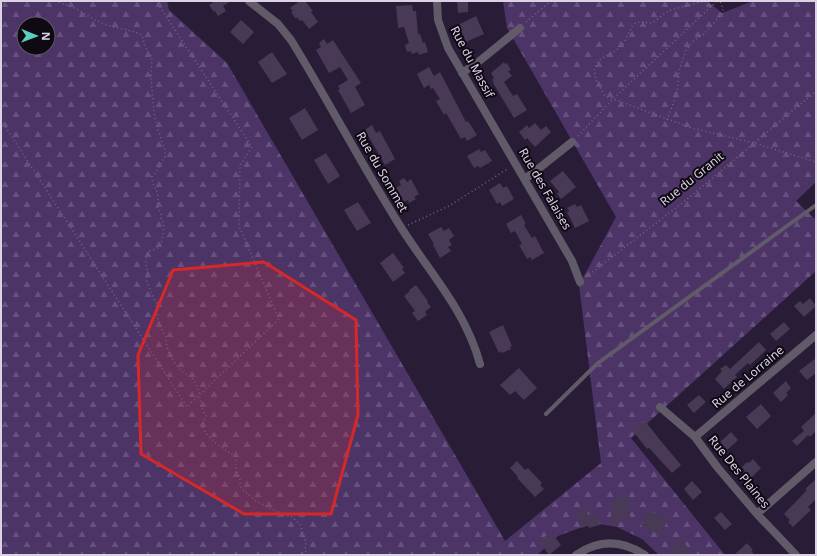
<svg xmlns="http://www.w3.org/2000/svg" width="817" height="556" font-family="'Noto Sans',sans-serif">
  <defs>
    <pattern id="forest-firs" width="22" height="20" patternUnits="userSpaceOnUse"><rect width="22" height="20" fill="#4d3467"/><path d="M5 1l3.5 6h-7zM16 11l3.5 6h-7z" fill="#66507d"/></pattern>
  </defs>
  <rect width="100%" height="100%" fill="#291c36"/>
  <path fill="url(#forest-firs)" fill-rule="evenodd" d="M1,1h166l2,9 58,53 278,478 96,-78 -22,-178 37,-68 -109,-189 -4,-27h204l15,12 31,-12h63v181l-20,19 20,19v51l-185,167 94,117h-66l-17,-16 -25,-12 -24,-4 -35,13 -21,19h-536zM24,24h24v24h-24z"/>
  <path fill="#483a56" d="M215,1h16l-8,5 3,5 -8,5 -3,-5 -1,1 -5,-7z
    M300,1h5l8,10 -2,1 7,10 -9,7 -7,-9 -2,1 -3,-4 -1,2 -5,-7 2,-1 -3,-3z
    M459,1h9v11l-10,1 -1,-11z
    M412,5l1,6h3l2,23h2l3,9 2,-1 3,10 -9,3 -1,-3 -6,2 -1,-3 -4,1 -2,-7 4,-2 -5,-16 -6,1 -2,-22z
    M476,16l8,18 -18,8 -8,-17z
    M241,20l13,12 -11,12 -13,-12z
    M324,39l3,5 6,-4 28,43 -6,4 10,18 -14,8 -13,-23 2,-1 -2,-3 10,-6 -8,-13 -11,6 -13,-23 5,-3 -2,-4z
    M272,52l15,22 -15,9 -14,-21z
    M504,62l1,2 2,-1 4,7 -3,1 4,5 -8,6 9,14 4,-2 10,16 -13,8 -21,-35h1l-2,-3 2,-2 -3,-5z
    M429,67l5,9 6,-4 26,50 2,-1 9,14 -10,6 -2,-4 -4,2 -15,-26 -2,2 -8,-14 4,-2 -7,-11 -2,1 -2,-4 -5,3 -7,-14z
    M305,108l13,22 -16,10 -13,-22z
    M535,123l6,7 5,-4 5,6 -16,15 -8,-9 -2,2 -6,-8 8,-7 2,3z
    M372,125l4,8 4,-2 15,28 -10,6 -20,-35z
    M479,149l2,3 4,-2 7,11 -12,7 -2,-2 -4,2 -7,-12z
    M326,153l14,23 -12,8 -14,-24z
    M563,171l13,16 -15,12 -4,-5 2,-2 -9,-11z
    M404,178l3,4 4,-3 8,15 -5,3 2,2 -7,4 -1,-3 -4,2 -8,-14 5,-3 -2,-4z
    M500,183l3,5 4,-2 7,13 -12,7 -2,-4 -3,2 -8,-14z
    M358,202l13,21 -14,8 -13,-21z
    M575,204l2,3 4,-2 8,16 -14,7 -8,-16 2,-1 -2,-3z
    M521,215l5,9 -2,1 8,13 3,-2 9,17 -12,7 -2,-3 -3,2 -8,-14 3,-1 -7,-13 -4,2 -5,-9z
    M441,227l3,4 5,-3 5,8 -5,4 3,5 -4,2 3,4 -11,7 -7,-13 1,-1 -6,-10z
    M393,253l11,15 -2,1 3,4 -12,9 -13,-19z
    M416,285l12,16 -1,1 4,5 -6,5 2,3 -9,6 -6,-8 3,-2 -11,-15 6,-5 -1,-1z
    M810,298l6,8 -12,11 -10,-11 6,-5 3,3z
    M784,322l6,7 -14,12 -6,-7z
    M503,325l9,21 -2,1 1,2 -9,4 -1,-2 -2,2 -10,-21z
    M759,342l7,8 -16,15 -2,-2 -13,12 2,2 -13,12 -9,-10 7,-8 -2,-2 6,-4 4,4z
    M816,358v15l-9,7 -8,-9z
    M519,368l18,20 -13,12 -9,-9 -5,4 -10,-10z
    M786,381l5,7 -5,5 2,2 -7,7 -8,-9z
    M699,395l7,7 -12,11 -7,-8z
    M761,404l10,12 -14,13 -11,-12z
    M816,413v18l-6,6 -2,-2 -11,11 -5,-5 12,-10 -3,-4z
    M645,421l15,19 21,25 -9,8 -23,-25 -2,1 -15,-19z
    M731,432l7,8 -11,10 -7,-8z
    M753,459l8,9 -11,11 -7,-7 2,-1 -3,-4 5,-5 2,1z
    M517,461l8,9 3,-2 14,15 -2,2 4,4 -9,8 -18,-19 1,-1 -8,-9z
    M816,479v20l-8,8 3,3 -18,17 -5,-5 2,-2 -6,-6 23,-24 -2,-1z
    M692,481l10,11 -9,8 -9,-11z
    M628,497l2,20 -10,1v5l-9,1v-25z
    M586,508l2,7 8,-2 4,12 -11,3 -1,-2 -7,2 -4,-17z
    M648,510l20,9 -7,16 -20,-9z
    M721,512l11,12 -7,6 -11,-12z
    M551,532l10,13 -12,10 -10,-14z
    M681,539l9,11 -3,2 3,3h-15l-6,-7z
    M747,543l6,7 -2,1 4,4h-21z"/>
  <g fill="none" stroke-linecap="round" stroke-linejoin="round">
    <path stroke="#72677e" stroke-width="1.5" stroke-dasharray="1 3" stroke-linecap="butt" d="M55,1l20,7 18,11 13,6 29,7 7,3 3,12 7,10 -1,21 3,35 3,15 8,21v9c-6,5 -6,14 -13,18 0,13 9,14 5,31l4,6v5l3,7 -2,16 -2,4 -4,4 -7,2c-8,15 2,17 -3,29 5,8 5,16 11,23 -1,11 2,24 9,33 -1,13 7,27 17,36 5,4 9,4 13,12 5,10 3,22 10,32 -1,3 -3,6 -3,9 0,12 24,26 33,32v11l4,11v7l2,3 14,12 29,15h6l9,8 6,19 -1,8 4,4
      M710,1l-14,2 -25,7 -7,4 -12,9 -15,-1 -5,4 -8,17 -7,7 -18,10 -5,10 2,10 9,16 87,32 62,15 62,19
      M526,22l25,-21
      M1,120l186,287 92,-88 -40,-93 1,-61 12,-18 -96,-146
      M667,120l10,-27 2,-22 7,-21 8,-10 10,-6 18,-20 1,-5 -3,-8
      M578,136l35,-37 104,-98
      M408,225l41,-19 60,-38
      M586,277l104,-80 126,-106"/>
    <path stroke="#615a68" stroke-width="4" d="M546,414l52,-51 218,-158"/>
    <path stroke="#615a68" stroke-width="8" d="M249,1l29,23 13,16c37,60 69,122 106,181 29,48 68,87 83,143
      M437,1l1,19 10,28 124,213 8,21
      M462,73l15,-10 43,-35
      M525,179l13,-10 34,-27
      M660,407l35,30 23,31 39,46 39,41
      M695,437l121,-102
      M757,514l59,-52
      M576,555c23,-16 46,-15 69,0"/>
  </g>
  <path fill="#d62828" fill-opacity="0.2" stroke="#d62828" stroke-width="3" stroke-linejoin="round" d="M264,262l92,58 2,95 -27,99h-87l-103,-60 -3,-99 35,-85z"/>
  <g text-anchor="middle" stroke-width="4" stroke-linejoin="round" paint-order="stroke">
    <g font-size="12" fill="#dbd3e4" stroke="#0f0914">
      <text transform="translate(472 62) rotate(62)" y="4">Rue du Massif</text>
      <text transform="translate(382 172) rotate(60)" y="4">Rue du Sommet</text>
      <text transform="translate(692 179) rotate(-39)" y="4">Rue du Granit</text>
      <text transform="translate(545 189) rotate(60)" y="4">Rue des Falaises</text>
      <text transform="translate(748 377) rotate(-40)" y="4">Rue de Lorraine</text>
      <text transform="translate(739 472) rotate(51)" y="4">Rue Des Plaines</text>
    </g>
  </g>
  <rect width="817" height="556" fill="none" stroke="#dbd3e4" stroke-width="4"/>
  <g transform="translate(36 36) rotate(91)"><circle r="19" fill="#0f0914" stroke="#615a67"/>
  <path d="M0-3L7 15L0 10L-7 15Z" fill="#5bcebc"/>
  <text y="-6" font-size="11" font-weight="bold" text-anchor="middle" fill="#dbd3e4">N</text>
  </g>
</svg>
